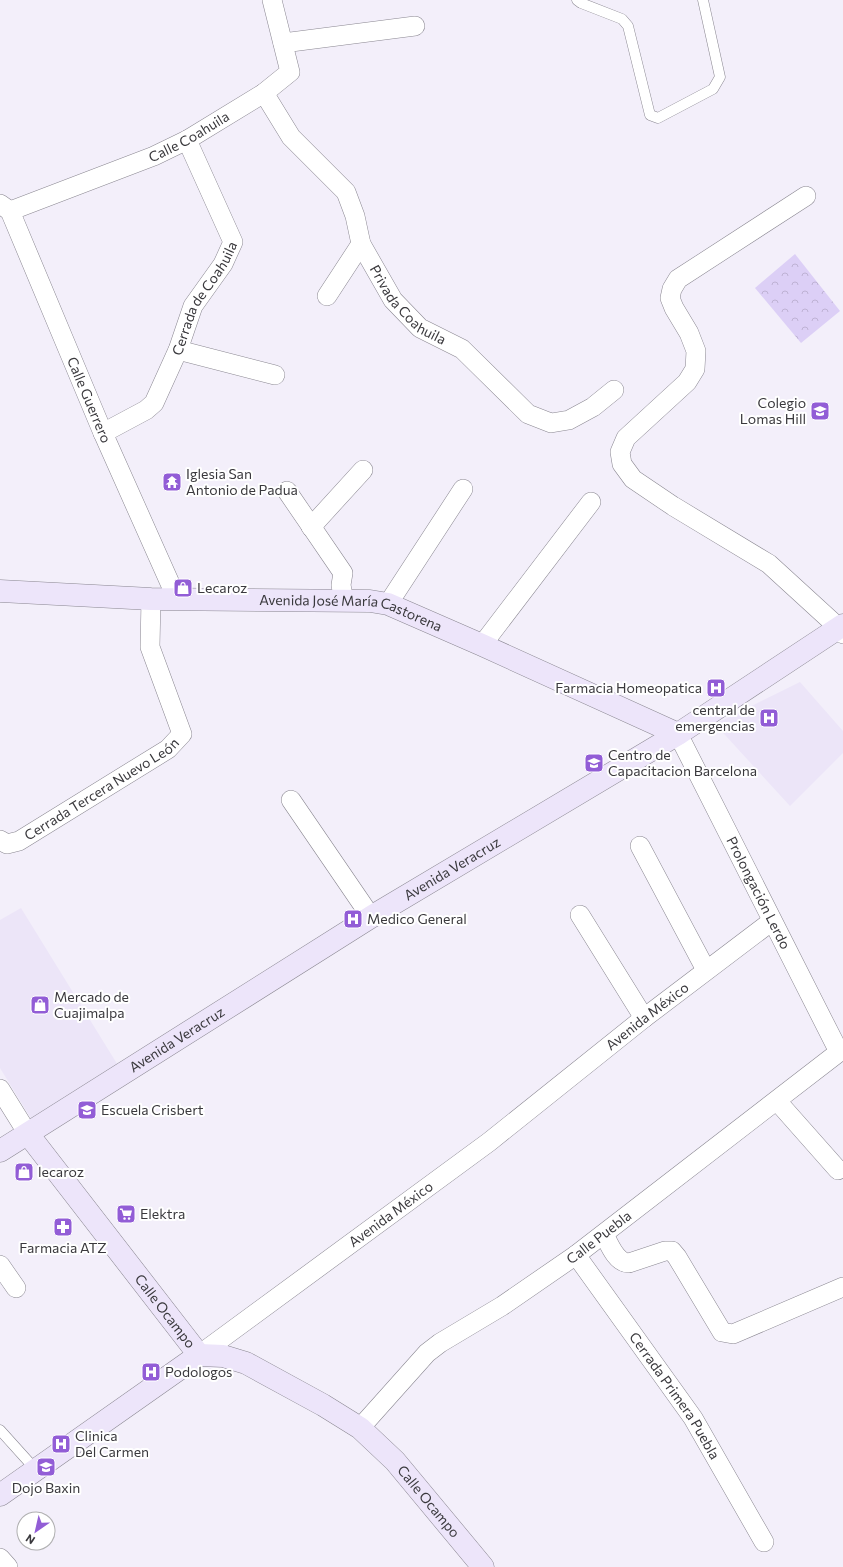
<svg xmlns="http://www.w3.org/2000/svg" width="843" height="1567" font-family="Commissioner,sans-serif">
  <defs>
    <pattern id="park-crowns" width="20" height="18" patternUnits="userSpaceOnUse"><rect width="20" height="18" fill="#dccff6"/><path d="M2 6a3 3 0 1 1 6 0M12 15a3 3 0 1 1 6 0" fill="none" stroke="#beb2d4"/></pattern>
  </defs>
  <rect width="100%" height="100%" fill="#f3effa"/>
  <path fill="#ece5f8" d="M800,682l43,49v22l-53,53 -75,-82z
    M21,908l98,159 -87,53 -32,-52v-148z"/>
  <path fill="url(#park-crowns)" d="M795,254l45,57 -39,32 -46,-55z"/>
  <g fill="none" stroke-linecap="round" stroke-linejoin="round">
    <defs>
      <path id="lane" d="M577,0l4,3 41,16 6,7 22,89 8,3 55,-29 7,-12 -17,-77
        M0,1430l36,40"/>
      <g id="street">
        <path d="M283,43l132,-17"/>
        <path id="s1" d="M264,93l27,44 55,55 9,24 6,28 32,56 27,28 42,21 66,65 23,9 18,-3 24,-13 21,-17"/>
        <path d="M806,196l-128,83 -6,10 -2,9 4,10 15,25 7,18 -1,18 -8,13 -61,56 -6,14 2,12 11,15 40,27 96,58 70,64 4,6"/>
        <path id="s2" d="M0,204l10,7 93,222 74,166"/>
        <path id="s3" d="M10,211l144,-55 33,-16 77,-47 26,-21 -18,-72"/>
        <path d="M327,296l34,-52"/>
        <path d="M178,350l97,25"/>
        <path id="s4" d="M103,433l43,-23 8,-7 24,-53 15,-44 30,-42 10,-22 -46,-102"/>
        <path d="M287,491l56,82 -2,12 3,16"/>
        <path d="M311,527l52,-57"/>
        <path d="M388,604l75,-115"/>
        <path d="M482,645l109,-143"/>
        <path id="s5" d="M678,734l161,318"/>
        <path d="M291,800l80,117"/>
        <path id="s6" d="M0,840l7,4 12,-3 149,-92 14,-15 -32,-87 1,-48"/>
        <path d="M640,846l66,124"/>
        <path d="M580,915l64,103"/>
        <path d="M0,1089l28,45"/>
        <path d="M777,1101l61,69"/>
        <path d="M604,1234c5,10 12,29 25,29l36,-12h7l5,6 45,75 11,2 110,-47"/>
        <path id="s7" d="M576,1255l117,163 71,124"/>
        <path d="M0,1265l16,23"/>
        <path id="s8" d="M199,1355l290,-213 155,-124 128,-97"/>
        <path id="s9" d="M360,1428l67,-75 13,-10 62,-37 74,-51 267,-206"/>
        <path d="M0,1558l8,9"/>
      </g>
      <g id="secondary">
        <path id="s10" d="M0,591l151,8 219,2 18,3 94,41 196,89"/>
        <path id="s11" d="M28,1134l171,221"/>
        <path id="s12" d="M0,1151l371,-234 307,-183 165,-109"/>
        <path id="s13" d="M199,1355l24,1 23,7 77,42 37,23 35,33 88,106"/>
        <path d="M0,1495l199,-140"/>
      </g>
    </defs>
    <use href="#lane" stroke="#8a8791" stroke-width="11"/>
    <use href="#street" stroke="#8a8791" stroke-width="20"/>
    <use href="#secondary" stroke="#8a8791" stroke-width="23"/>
    <use href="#lane" stroke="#fff" stroke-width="10"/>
    <use href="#street" stroke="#fff" stroke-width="19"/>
    <use href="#secondary" stroke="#ede5fa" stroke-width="22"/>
  </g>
  <defs>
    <symbol id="school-square" viewBox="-11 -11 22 22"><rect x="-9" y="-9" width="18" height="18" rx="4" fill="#925dd6" stroke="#fff"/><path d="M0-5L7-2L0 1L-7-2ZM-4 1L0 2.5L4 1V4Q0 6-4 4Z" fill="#fff"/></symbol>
    <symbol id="temple-square" viewBox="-11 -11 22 22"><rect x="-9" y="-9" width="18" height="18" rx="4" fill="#925dd6" stroke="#fff"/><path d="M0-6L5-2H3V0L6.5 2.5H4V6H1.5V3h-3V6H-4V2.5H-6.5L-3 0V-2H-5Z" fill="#fff"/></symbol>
    <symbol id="shop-square" viewBox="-11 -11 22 22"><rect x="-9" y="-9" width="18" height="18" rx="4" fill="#925dd6" stroke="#fff"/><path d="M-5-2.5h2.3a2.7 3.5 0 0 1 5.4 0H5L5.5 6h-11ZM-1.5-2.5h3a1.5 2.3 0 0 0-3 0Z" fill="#fff"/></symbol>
    <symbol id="hospital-square" viewBox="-11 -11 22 22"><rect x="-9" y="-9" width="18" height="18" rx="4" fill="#925dd6" stroke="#fff"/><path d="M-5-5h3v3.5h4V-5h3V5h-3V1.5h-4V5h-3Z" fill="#fff"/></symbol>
    <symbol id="university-square" viewBox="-11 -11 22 22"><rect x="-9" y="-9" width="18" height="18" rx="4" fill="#925dd6" stroke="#fff"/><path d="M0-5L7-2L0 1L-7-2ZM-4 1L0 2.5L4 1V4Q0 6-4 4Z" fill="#fff"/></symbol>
    <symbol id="supermarket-square" viewBox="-11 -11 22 22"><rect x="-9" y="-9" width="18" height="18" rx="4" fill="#925dd6" stroke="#fff"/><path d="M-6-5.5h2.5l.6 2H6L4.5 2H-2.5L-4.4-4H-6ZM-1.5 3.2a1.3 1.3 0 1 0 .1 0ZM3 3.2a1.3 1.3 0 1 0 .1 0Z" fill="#fff"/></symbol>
    <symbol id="pharmacy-square" viewBox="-11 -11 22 22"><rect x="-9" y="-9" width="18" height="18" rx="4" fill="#925dd6" stroke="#fff"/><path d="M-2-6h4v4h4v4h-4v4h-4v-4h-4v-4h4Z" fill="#fff"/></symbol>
  </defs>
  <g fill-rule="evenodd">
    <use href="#school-square" x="809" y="400" width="22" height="22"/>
    <use href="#temple-square" x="161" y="471" width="22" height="22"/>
    <use href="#shop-square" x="172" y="577" width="22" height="22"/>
    <use href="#hospital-square" x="705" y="677" width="22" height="22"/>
    <use href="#hospital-square" x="758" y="707" width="22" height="22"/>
    <use href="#university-square" x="583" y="752" width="22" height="22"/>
    <use href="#hospital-square" x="342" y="908" width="22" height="22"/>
    <use href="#shop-square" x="29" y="994" width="22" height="22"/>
    <use href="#university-square" x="76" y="1099" width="22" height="22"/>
    <use href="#shop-square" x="13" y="1161" width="22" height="22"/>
    <use href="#supermarket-square" x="115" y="1203" width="22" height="22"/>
    <use href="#pharmacy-square" x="52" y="1216" width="22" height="22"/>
    <use href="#hospital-square" x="140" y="1361" width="22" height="22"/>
    <use href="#hospital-square" x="50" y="1433" width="22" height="22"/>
    <use href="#school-square" x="35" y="1456" width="22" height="22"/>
  </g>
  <g text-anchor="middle" stroke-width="4" stroke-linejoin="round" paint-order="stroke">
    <g font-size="14" fill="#3a393d" stroke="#fff">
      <text dy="5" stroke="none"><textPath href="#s3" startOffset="194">Calle Coahuila</textPath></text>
      <text dy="5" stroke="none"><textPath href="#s4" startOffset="176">Cerrada de Coahuila</textPath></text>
      <text dy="5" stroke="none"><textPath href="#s1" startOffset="262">Privada Coahuila</textPath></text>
      <text dy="5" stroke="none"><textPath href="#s2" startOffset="217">Calle Guerrero</textPath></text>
      <text dy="5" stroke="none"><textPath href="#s10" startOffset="353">Avenida José María Castorena</textPath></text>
      <text dy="5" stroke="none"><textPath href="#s6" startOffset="118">Cerrada Tercera Nuevo León</textPath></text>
      <text dy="5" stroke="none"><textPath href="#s12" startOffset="533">Avenida Veracruz</textPath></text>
      <text dy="5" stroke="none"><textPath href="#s5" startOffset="178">Prolongación Lerdo</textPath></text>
      <text dy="5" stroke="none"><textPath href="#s8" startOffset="562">Avenida México</textPath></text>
      <text dy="5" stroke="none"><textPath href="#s12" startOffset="209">Avenida Veracruz</textPath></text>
      <text dy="5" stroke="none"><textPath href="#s8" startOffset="238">Avenida México</textPath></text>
      <text dy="5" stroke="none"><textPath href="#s9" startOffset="308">Calle Puebla</textPath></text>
      <text dy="5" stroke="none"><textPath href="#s11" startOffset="224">Calle Ocampo</textPath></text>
      <text dy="5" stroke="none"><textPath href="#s7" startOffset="172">Cerrada Primera Puebla</textPath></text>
      <text dy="5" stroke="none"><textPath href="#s13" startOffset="280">Calle Ocampo</textPath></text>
    </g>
    <g font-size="14" fill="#3a393d" stroke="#fff" text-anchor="start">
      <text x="806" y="408" text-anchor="end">Colegio<tspan x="806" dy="16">Lomas Hill</tspan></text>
      <text x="186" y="479">Iglesia San<tspan x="186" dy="16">Antonio de Padua</tspan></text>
      <text x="197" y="593">Lecaroz</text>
      <text x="702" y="693" text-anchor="end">Farmacia Homeopatica</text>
      <text x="755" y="715" text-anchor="end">central de<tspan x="755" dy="16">emergencias</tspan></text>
      <text x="608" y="760">Centro de<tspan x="608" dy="16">Capacitacion Barcelona</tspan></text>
      <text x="367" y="924">Medico General</text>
      <text x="54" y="1002">Mercado de<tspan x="54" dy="16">Cuajimalpa</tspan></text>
      <text x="101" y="1115">Escuela Crisbert</text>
      <text x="38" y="1177">lecaroz</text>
      <text x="140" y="1219">Elektra</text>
      <text x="63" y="1253" text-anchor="middle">Farmacia ATZ</text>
      <text x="165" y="1377">Podologos</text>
      <text x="75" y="1441">Clinica<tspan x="75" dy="16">Del Carmen</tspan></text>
      <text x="46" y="1493" text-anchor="middle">Dojo Baxin</text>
    </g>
  </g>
  <g transform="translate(36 1531) rotate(214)"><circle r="19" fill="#ffffff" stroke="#b0b0b1"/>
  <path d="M0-3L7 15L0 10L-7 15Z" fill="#925dd6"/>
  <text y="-6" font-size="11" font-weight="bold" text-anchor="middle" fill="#3a393d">N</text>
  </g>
</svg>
